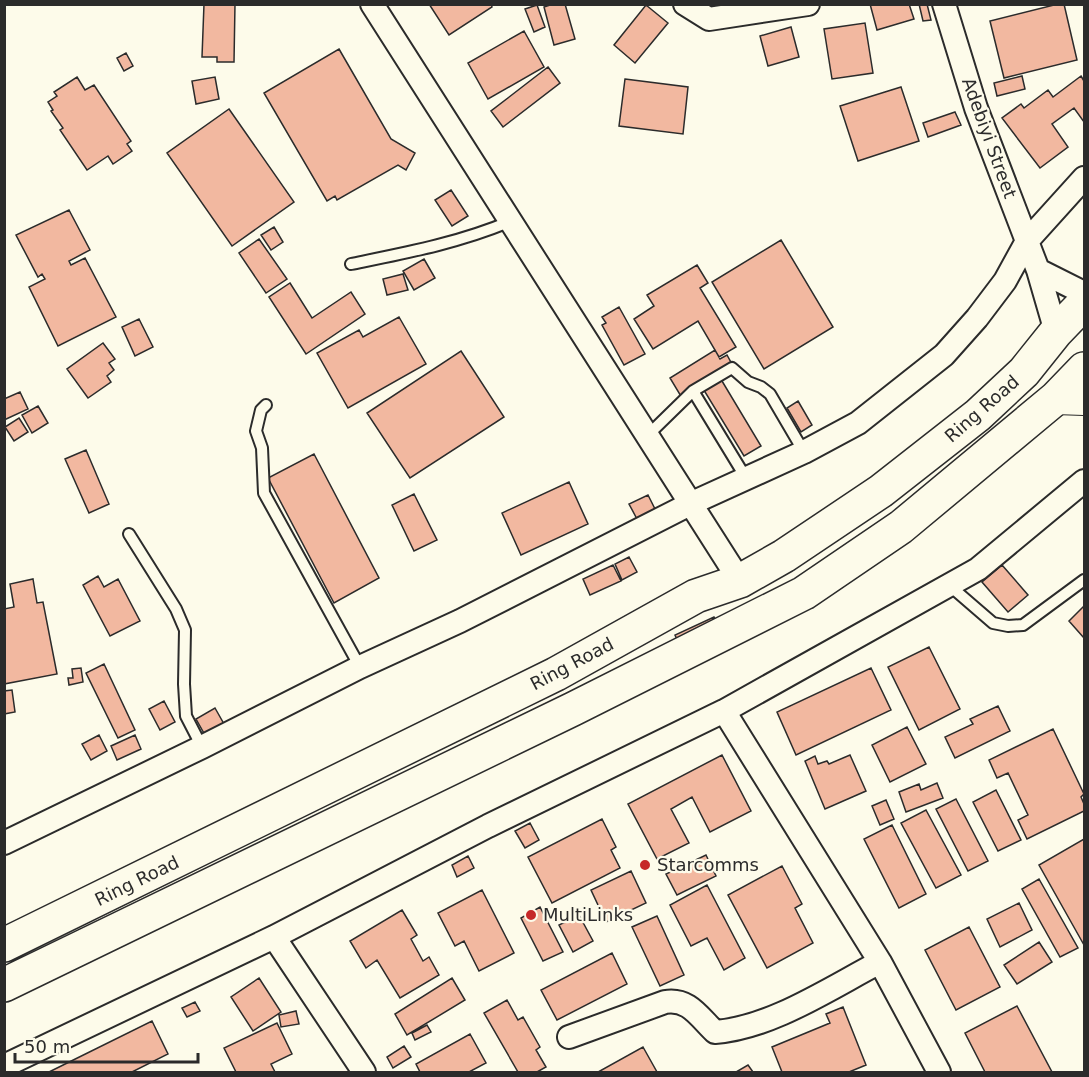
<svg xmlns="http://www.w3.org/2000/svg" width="1089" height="1077" font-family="'DejaVu Sans',sans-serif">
  <rect width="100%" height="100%" fill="#fdfbea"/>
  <path fill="#f2b8a0" stroke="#2b2b2b" stroke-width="1.5" d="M204,4h31l-1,58h-17v-5h-15z
    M429,4h62l1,3 -43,28z
    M553,4h12l10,35 -21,6 -10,-38z
    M870,4h39l5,15 -37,11z
    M919,4h8l4,16 -8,1z
    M1058,4h6l13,56 -73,18 -14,-57z
    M537,5l8,22 -11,5 -9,-23z
    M646,5l22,18 -33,40 -21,-18z
    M865,23l8,50 -41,6 -8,-50z
    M791,27l8,30 -31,9 -8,-30z
    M524,31l20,36 -56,32 -20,-36z
    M339,49l52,90 24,14 -9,17 -8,-5 -61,35 -2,-4 -8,5 -63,-108z
    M126,53l7,13 -9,5 -7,-13z
    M548,67l12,16 -57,44 -12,-16z
    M1022,76l3,13 -28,7 -3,-13z
    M1081,76l3,5v41l-10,-14 -22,16 16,23 -28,21 -38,-50 19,-14 3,4 24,-18 5,7z
    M77,77l8,13 9,-5 37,56 -4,3 5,7 -19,13 -5,-8 -21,14 -27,-40 3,-2 -12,-17 2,-1 -5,-8 9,-6 -3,-4z
    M215,77l4,22 -23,5 -4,-23z
    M625,79l63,8 -5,47 -64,-8z
    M901,87l18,54 -61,20 -18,-55z
    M229,109l65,93 -62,44 -65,-93z
    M955,112l6,13 -33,12 -5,-14z
    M451,190l17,26 -16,10 -17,-26z
    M69,210l21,40 -21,11 2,4 14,-7 31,59 -58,29 -29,-59 16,-8 -3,-5 -4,3 -22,-42z
    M274,227l9,15 -12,8 -10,-15z
    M259,239l28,40 -21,14 -27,-40z
    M781,240l52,87 -69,42 -52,-87z
    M424,259l11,19 -21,12 -11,-19z
    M697,265l11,18 -8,5 36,59 -17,10 -21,-36 -45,28 -19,-30 20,-13 -7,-11z
    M403,274l5,16 -21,5 -4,-16z
    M290,283l22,35 39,-26 14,22 -59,40 -37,-57z
    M619,307l26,47 -21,11 -22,-40 4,-2 -4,-6z
    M399,317l27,47 -78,44 -31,-55 42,-23 4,7z
    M139,319l14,28 -18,9 -13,-29z
    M103,343l12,16 -6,4 5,7 -7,6 4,6 -23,16 -21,-29z
    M715,350l5,9 7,-4 6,11 -51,32 -12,-20z
    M461,351l43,66 -94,61 -43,-65z
    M719,376l42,70 -17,10 -42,-69z
    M20,392l8,17 -24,11v-21z
    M798,401l14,24 -11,7 -14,-24z
    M38,406l10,17 -16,10 -10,-18z
    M19,418l9,14 -14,9 -9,-14z
    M86,450l23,54 -20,9 -24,-54z
    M314,454l65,124 -45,25 -66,-125z
    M569,482l19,42 -67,31 -19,-42z
    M414,494l23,46 -23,11 -22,-46z
    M648,495l7,14 -18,10 -8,-15z
    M629,557l8,15 -15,8 -7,-16z
    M613,565l8,16 -31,14 -7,-16z
    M1002,565l26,30 -20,17 -26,-30z
    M98,576l6,11 14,-8 22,42 -30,15 -27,-51z
    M33,579l4,24 6,-1 14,72 -53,10v-75l10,-2 -4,-23z
    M1084,606v32l-15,-17z
    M714,617l5,10 -39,19 -5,-11z
    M929,647l31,62 -41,21 -31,-63z
    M104,664l31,66 -17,8 -32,-65z
    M81,668l2,14 -14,3 -1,-7h5l-1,-9z
    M871,668l20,42 -95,45 -19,-43z
    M12,690l3,22 -11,2v-23z
    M164,701l11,21 -15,8 -11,-21z
    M998,706l12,25 -55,27 -10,-21 28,-13 -3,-5z
    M215,708l9,16 -19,11 -9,-16z
    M907,727l19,37 -36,18 -18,-37z
    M1053,729l31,65 -3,3 3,7v7l-57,28 -9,-19 10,-5 -20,-42 -11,5 -8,-18z
    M99,735l8,16 -16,9 -9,-16z
    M135,735l6,14 -24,11 -6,-14z
    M722,755l29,56 -41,21 -18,-35 -21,12 18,34 -32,16 -29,-55z
    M850,755l16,36 -41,18 -20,-48 10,-5 3,8 9,-3 2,3z
    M937,783l6,15 -37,14 -7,-20 20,-8 2,6z
    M996,790l25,50 -23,11 -25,-49z
    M956,799l32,62 -20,10 -32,-62z
    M886,800l8,19 -14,6 -8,-19z
    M926,810l35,65 -25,13 -35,-65z
    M602,819l14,28 -5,3 9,18 -68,35 -24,-46z
    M530,823l9,17 -14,8 -10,-17z
    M892,825l34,69 -27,14 -35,-69z
    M1084,839v106l-45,-80z
    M706,855l10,21 -39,19 -11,-21z
    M468,856l6,12 -17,9 -5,-12z
    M782,866l20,38 -7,4 18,35 -46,25 -39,-73z
    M631,871l15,32 -40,19 -15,-32z
    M1039,879l39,69 -18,9 -38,-68z
    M707,885l38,73 -21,12 -17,-32 -16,8 -21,-41z
    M482,890l32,63 -35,18 -15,-30 -9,5 -17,-33z
    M1019,903l13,27 -32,17 -13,-28z
    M540,907l23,45 -20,9 -22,-43z
    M402,910l15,25 -6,4 12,22 6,-4 10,18 -39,23 -23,-38 -11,8 -16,-27z
    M579,915l14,26 -20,11 -14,-27z
    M657,916l27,59 -24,11 -28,-59z
    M969,927l31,60 -44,23 -31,-60z
    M1039,942l13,20 -35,22 -13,-19z
    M612,953l15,31 -70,36 -16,-30z
    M259,978l22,34 -28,19 -22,-34z
    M452,978l13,22 -58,35 -12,-21z
    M507,1000l11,20 5,-3 17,30 -4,3 10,17 -9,5h-19l-34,-59z
    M195,1002l5,9 -13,6 -5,-9z
    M1017,1006l35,66h-67l-20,-39z
    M843,1007l23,58 -17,7h-67l-10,-25 58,-24 -4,-9z
    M296,1011l3,13 -18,3 -2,-12z
    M152,1021l16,33 -36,18h-83z
    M277,1023l15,31 -21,10 4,8h-39l-12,-24z
    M427,1025l4,7 -16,8 -3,-7z
    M470,1034l16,29 -17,9h-49l-4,-8z
    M404,1046l7,11 -18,11 -6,-11z
    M643,1047l14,25h-59z
    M748,1065l5,7h-17z"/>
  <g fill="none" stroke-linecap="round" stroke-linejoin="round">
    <defs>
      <path id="lane" d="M351,264c54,-11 108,-21 160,-43
        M693,391l53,87
        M266,405l-5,5 -5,21 6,17 2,45 96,174
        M648,435l45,-44 39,-23 16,14 13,5 9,7 34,58
        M129,534l47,75 9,21 -1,54 2,32 16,31
        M949,585l44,38 15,3 15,-1 61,-45"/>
      <path id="street" d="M372,4l368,577
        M685,4l24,15 99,-15
        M944,4l32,104 62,162 18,62
        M1038,270l46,23
        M724,711l156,251 59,110
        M4,843l198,-96 158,-80 100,-46 232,-118 112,-51 54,-29 86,-68 33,-37 28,-37 22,-40 57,-63
        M274,937l90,135
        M569,1037l96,-35c24,-4 34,15 50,30 56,-4 115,-44 165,-70
        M4,1066l270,-129 214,-111 236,-115 254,-142 106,-88"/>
      <path id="secondary" d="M1056,398l28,1"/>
      <path id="primary" d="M4,945l552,-271 140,-78 44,-15 44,-25 97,-65 97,-76 46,-43 32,-40 28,-29
        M4,985l569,-276 231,-116 97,-66 155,-129 28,-29"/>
    </defs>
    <use href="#lane" stroke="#2b2b2b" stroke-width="14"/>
    <use href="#street" stroke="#2b2b2b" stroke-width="26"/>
    <use href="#secondary" stroke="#2b2b2b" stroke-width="34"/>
    <use href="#primary" stroke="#2b2b2b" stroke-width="36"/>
    <use href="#lane" stroke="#fdfbea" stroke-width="10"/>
    <use href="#street" stroke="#fdfbea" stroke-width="22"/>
    <use href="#secondary" stroke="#fdfbea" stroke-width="32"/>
    <use href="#primary" stroke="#fdfbea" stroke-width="33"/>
  </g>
  <g fill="#c62828" stroke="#fdfbea" stroke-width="2">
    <circle cx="645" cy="865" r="6"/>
    <circle cx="531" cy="915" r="6"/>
  </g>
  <g text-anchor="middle" stroke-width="4.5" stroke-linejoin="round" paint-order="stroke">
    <g font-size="18" fill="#2b2b2b" stroke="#fdfbea">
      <text transform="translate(989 138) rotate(70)" y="6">Adebiyi Street</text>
      <text transform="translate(982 409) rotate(-41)" y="6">Ring Road</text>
      <text transform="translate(572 664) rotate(-28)" y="6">Ring Road</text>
      <text transform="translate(137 881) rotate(-26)" y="6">Ring Road</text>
    </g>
    <g font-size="18" fill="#2b2b2b" stroke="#fdfbea" text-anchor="start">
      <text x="657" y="871">Starcomms</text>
      <text x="543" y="921">MultiLinks</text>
    </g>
  </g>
  <rect width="1089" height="1077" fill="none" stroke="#2b2b2b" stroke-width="12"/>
  <path d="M15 1053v9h183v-9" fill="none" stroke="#2b2b2b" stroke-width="3"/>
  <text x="24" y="1053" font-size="18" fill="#2b2b2b" stroke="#fdfbea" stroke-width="4.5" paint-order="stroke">50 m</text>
</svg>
